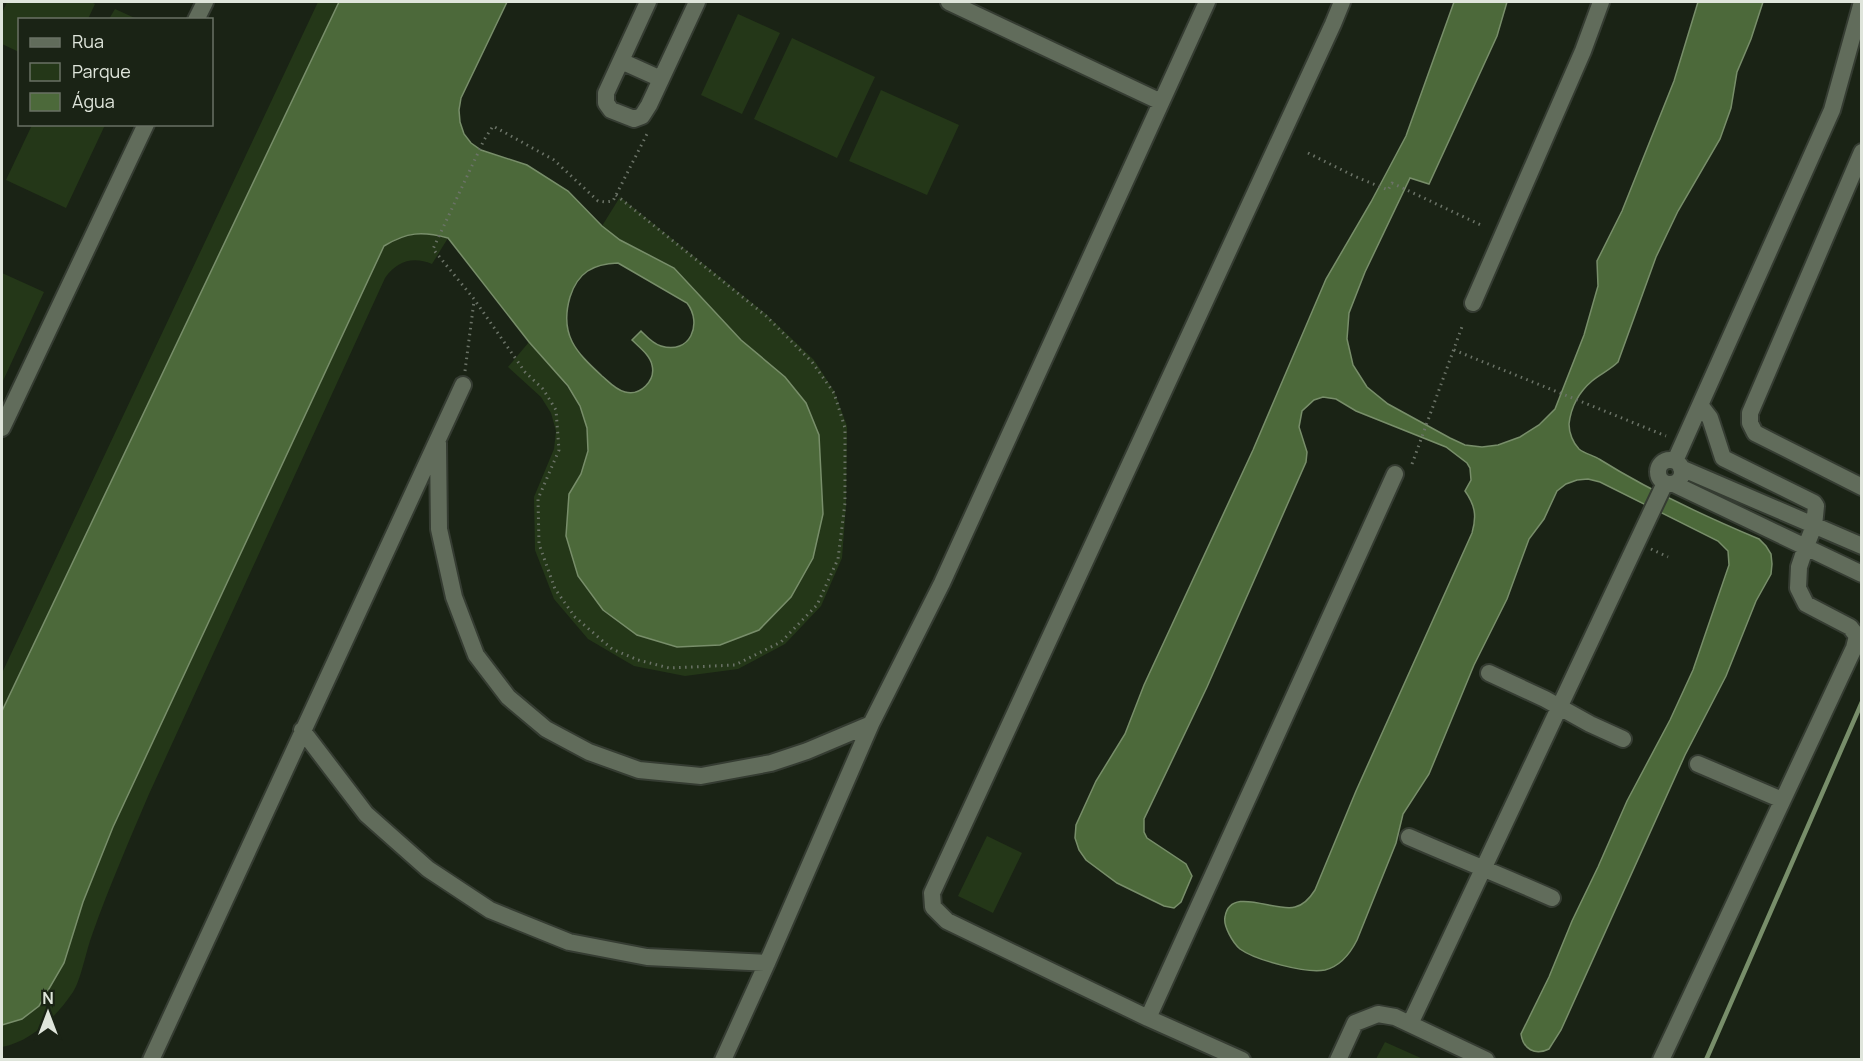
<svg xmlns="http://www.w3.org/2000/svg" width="1863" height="1061" font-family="Manrope,sans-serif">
  <rect width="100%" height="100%" fill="#1a2315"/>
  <path fill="#243718" d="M7,2h84l4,2 -7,15 -68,1 -1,32 -17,-8v-31z
    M318,2h21l-337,709v-38z
    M115,9l22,10h-28z
    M738,14l42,19 -38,81 -41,-19z
    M792,38l83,39 -38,81 -83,-39z
    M881,90l78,35 -32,70 -78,-34z
    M32,125h73l-39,83 -60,-28z
    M620,197l146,117 48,46 20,31 13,35 -1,79 -4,53 -21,48 -36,38 -47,25 -53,7 -51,-10 -46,-27 -34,-40 -19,-49 -1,-53 20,-48 2,-18 -5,-18 -10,-16 -33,-30 21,-25c33,38 76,76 52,131 -3,7 -8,14 -12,21l34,117 34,24 40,12 108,-270 -44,-37 -67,-72 -54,-28 -18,-14z
    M415,233l17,1 16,4 -16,26c-19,-8 -35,-3 -47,14l-236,516c-20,47 -40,93 -57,141 -6,16 -11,45 -19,57 -17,25 -41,49 -71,55v-22l20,-6 42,-56 19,-61 30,-75 271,-581 15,-8z
    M2,273l42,19 -42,91z
    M987,836l35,17 -29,60 -35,-17z
    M1385,1042l38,17h-47z"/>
  <path fill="#4c693a" stroke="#788e6a" stroke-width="1.5" fill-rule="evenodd" d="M339,2h168l-46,96 -2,12 1,12 4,12 7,9 10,7 46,15 41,26 34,35 18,14 54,28 67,72 44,37 21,26 13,32 4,79 -10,44 -22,39 -32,33 -39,15 -43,2 -40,-12 -34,-25 -25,-34 -12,-40 3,-42 12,-20 7,-23 -1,-23 -7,-22 -12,-20 -39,-44 -81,-104c-26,-7 -41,-6 -64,8l-271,581 -30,75 -19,61 -25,43 -17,13 -20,6v-314zM618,263l69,40c16,21 3,52 -26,43 -8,-2 -14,-9 -20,-15l-9,9c7,7 18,15 20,25 4,16 -12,31 -27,27 -9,-2 -16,-10 -23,-16 -26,-24 -43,-41 -32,-79 8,-25 23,-33 48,-34z
    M1454,2h53l-10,34 -68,148 -19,-6 -45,94 -16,41 -2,26 6,26 14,22 21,17 62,34 15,7 17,2 16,-2 22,-8 19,-12 16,-16 29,-74 14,-49 -1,-25 25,-50 52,-130 24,-79h65l-12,37 -14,33 -6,36 -11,31 -42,72 -22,46 -38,105c-8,8 -18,12 -26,19 -13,11 -21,26 -23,43 0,9 4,19 10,25 6,5 14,6 20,10 51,32 105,57 160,80l7,7 5,8 1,10 -1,10 -15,27 -30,75 -41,79 -124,275 -12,19c-14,7 -26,0 -28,-15l28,-57 23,-56 26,-54 29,-66 43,-81 23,-50 36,-105 -1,-14 -10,-10 -118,-59 -12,-3 -11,1 -11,4 -9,7 -13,28 -15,20 -22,60 -33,66 -45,109 -26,40 -7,29 -39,97c-7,14 -16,26 -32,30 -18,4 -70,-10 -85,-21 -7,-6 -17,-23 -15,-32 5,-32 51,-4 70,-10 9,-2 15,-9 20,-17l41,-99 116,-258c5,-17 3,-28 -7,-42l6,-11 -1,-12 -3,-5 -21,-16 -90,-36 -20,-12 -13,-2 -9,3 -12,11 -3,16 8,25 -1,10 -99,225 -63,132v13l3,6 39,26 6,12 -11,26 -7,6 -10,-2 -47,-23 -31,-23 -7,-10 -4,-12 1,-13 20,-44 29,-47 19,-49 109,-235 73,-171 45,-77 35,-66z"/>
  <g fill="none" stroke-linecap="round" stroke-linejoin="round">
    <path stroke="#788e6a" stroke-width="4.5" d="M1706,1060l156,-358"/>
    <defs>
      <path id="street" d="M648,2l-42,91v10l5,7 23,9 8,-3 7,-11 48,-103
        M949,2l212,100
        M196,20l9,-18
        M621,61l40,18
        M1862,152l-112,261v10l5,10 107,54
        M1473,303l110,-252 18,-49
        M2,428l144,-304
        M438,443l1,86 15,68 22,58 32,42 38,32 43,23 50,18 62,6 70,-13 36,-12 64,-27
        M1658 472a12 12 0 1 1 24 0a12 12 0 1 1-24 0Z
        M1675,461l157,-351 30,-108
        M1681,468l181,78
        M1674,484l188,90
        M1489,673l56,26 45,25 33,15
        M302,730l64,84 62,55 62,41 79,32 78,15 120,6
        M1698,764l84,36
        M1409,837c48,21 96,40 143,61
        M1148,1018l247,-544
        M1410,1024l255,-541
        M151,1060l312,-675
        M723,1060l44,-97 104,-239 71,-141 265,-581
        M1242,1060l-94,-42 -201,-97 -14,-14 -1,-14 401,-869 9,-22
        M1338,1060l17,-37 23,-9 17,3 91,43
        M1661,1060l193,-412 3,-12 -7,-9 -44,-23 -8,-16 1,-21 7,-21 8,-20 2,-20 -2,-3 -91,-45 -13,-40 -10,-13"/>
    </defs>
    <use href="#street" stroke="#353c32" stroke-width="20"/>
    <path stroke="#6b7367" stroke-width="3" stroke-dasharray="1.5 4.5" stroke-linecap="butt" d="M1308,153l46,23 34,14 4,-7 91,43
      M616,195l150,121 46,46 22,31 11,35v75l-7,56 -21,46 -36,37 -46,23 -66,3 -31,-8 -26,-11 -37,-32 -20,-28 -16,-45 -1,-45 21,-49 -3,-40 -13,-21 -18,-17 -51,-73 -41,-50 51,-109 9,-14 61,34 44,41 7,1 8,-1 35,-69
      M1454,350l212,86
      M465,371l9,-70
      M1412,464l51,-140
      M1651,549l17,8"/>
    <use href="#street" stroke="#616c5b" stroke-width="16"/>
  </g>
  <rect width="1863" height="1061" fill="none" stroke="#dfe5db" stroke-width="6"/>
  <rect x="18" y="18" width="195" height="108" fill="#1a2315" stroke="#697164" stroke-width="1.5"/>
  <rect x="30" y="38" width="30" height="9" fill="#616c5b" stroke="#697164" stroke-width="1.5"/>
  <text x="72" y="48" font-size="18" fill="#dfe5db">Rua</text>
  <rect x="30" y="63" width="30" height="18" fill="#243718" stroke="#697164" stroke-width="1.5"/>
  <text x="72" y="78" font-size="18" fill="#dfe5db">Parque</text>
  <rect x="30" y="93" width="30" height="18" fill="#4c693a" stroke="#697164" stroke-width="1.5"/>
  <text x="72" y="108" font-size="18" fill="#dfe5db">Água</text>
  <g transform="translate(48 1013)" stroke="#1a2315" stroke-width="4.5" paint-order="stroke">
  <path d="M0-4.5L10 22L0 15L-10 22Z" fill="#dfe5db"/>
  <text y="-9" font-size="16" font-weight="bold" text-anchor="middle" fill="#dfe5db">N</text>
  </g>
</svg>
